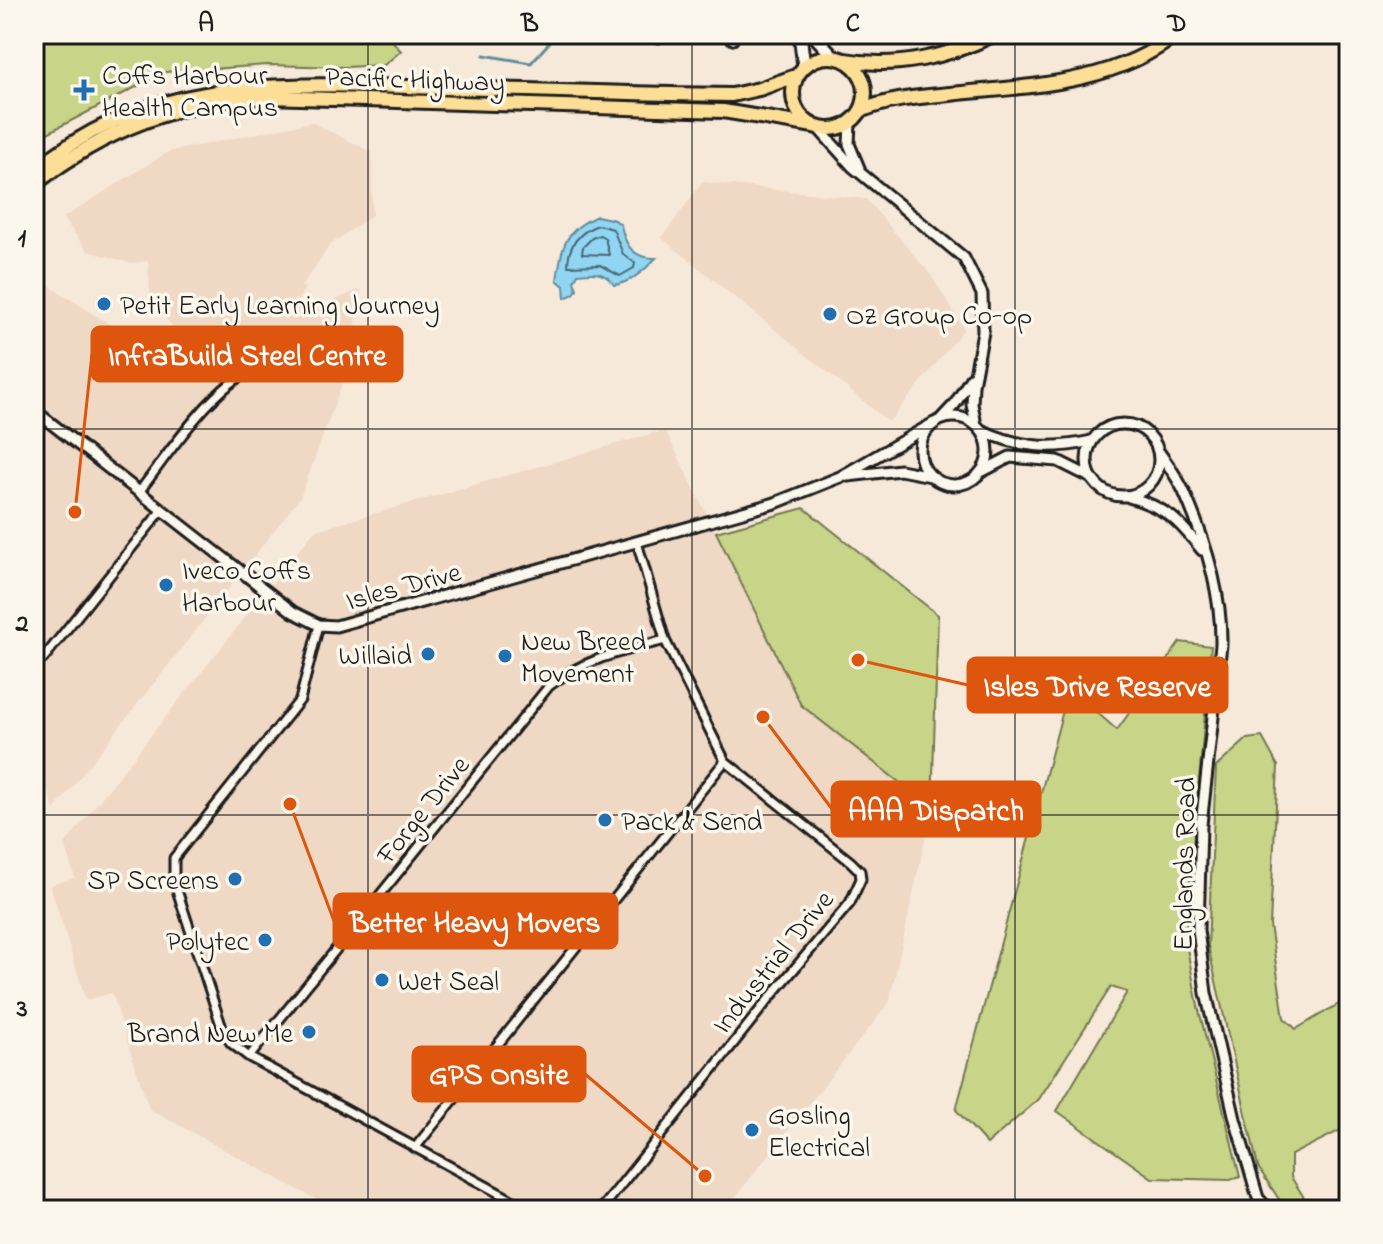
<svg xmlns="http://www.w3.org/2000/svg" width="1383" height="1244" font-family="'Indie Flower',sans-serif">
  <rect width="100%" height="100%" fill="#f6e9da"/>
  <filter id="ink" filterUnits="userSpaceOnUse"><feTurbulence type="fractalNoise" baseFrequency=".0125" numOctaves="2"/><feDisplacementMap in="SourceGraphic" scale="16" xChannelSelector="R" yChannelSelector="G"/><feConvolveMatrix kernelMatrix="1 2 1 2 8 2 1 2 1" color-interpolation-filters="sRGB"/></filter>
  <g filter="url(#ink)">
    <path fill="#efd8c4" d="M311,122l61,30v63l-42,30 -29,42h4l-9,16 7,10 58,-24 -11,73 -50,136 -246,312 -20,-62v-472l103,66 23,-15 7,8 5,-10 -21,-21 -3,-43 -17,2 -43,-12 -25,-33 105,-66z
      M702,182l164,17 65,76 33,54 -75,93 -227,-184z
      M665,430l136,275 131,103 -43,195 -164,207h-389l-187,-101 -37,-116 -26,7 -36,-115 25,-7 -11,-33 250,-314z"/>
    <path fill="#c8d487" stroke="#727852" stroke-width="2" d="M34,34h352l15,17 -17,14 -39,2 -78,-2 -102,7 -131,68z
      M804,508l134,107 -6,193 -131,-103 -85,-173z
      M1180,642l31,4 -26,292 13,68 42,171 -10,3 -78,-2 -95,-67 70,-119 -16,-5 -72,112 -52,45 -31,-34 113,-422 48,42z
      M1262,737l16,29 -8,159 14,93 12,11 53,-31v128l-58,29v22l21,33h-26l-28,-43 -50,-221 8,-179 31,-28z"/>
    <path fill="#90d6f2" stroke="#628c9c" stroke-width="2" d="M597,216l18,4 6,5c4,21 13,34 35,33 -11,12 -25,25 -42,27 -9,-14 -21,-13 -36,-11l-4,7 3,8 -3,5 -9,4 -1,-12 -7,-6c5,-33 7,-50 40,-64z"/>
    <g fill="none" stroke-linecap="round" stroke-linejoin="round">
      <path stroke="#4a6672" stroke-width="2" d="M598,225l15,4 10,25 12,9 -1,5 -14,8 -20,-11 -32,1c0,-20 11,-34 30,-41z
        M600,235l5,3 4,17 -27,-1 1,-7 9,-9z"/>
      <path stroke="#628c9c" stroke-width="3" d="M484,55l47,8 26,-29"/>
      <defs>
        <path id="minor" d="M693,34l31,1 9,5
          M659,38l10,-4
          M139,492c31,-40 79,-116 129,-129
          M319,625l-19,75 -126,158v23l49,150 8,12 18,14 281,153
          M43,659l118,-148
          M249,1057l300,-371c34,-27 75,-35 116,-46
          M415,1148l310,-387
          M601,1210l167,-210 82,-97 11,-24 -1,-8 -9,-9 -126,-101 -60,-121 -28,-98"/>
        <path id="tertiary" d="M850,123l-1,21 10,24
          M818,128l35,39 111,91 18,36 1,38 -10,53 -1,19 4,21
          M34,410l259,202 26,13 17,1 439,-123 65,-26 94,-54
          M920 451a34 34 0 1 1 68 0a34 34 0 1 1-68 0Z
          M940,420l15,-16 16,-26
          M1087 460a36 36 0 1 1 72 0a36 36 0 1 1-72 0Z
          M981,430c39,18 69,20 111,11
          M1159,452c9,13 20,27 26,42 21,48 37,99 36,151l-20,180 -3,105 8,63 29,126 23,79 11,12
          M983,471l27,-14 48,4 34,17
          M848,476l52,-6 31,6
          M1129,497c38,11 49,23 73,53"/>
        <path id="secondary" d="M800,34l4,32
          M813,34l21,23"/>
        <path id="trunk" d="M793 93a36 36 0 1 1 72 0a36 36 0 1 1-72 0Z
          M845,60c51,9 104,-3 150,-26
          M860,111c29,-12 59,-14 90,-17 78,-8 163,-9 227,-60
          M34,171c121,-102 265,-86 412,-83 95,2 191,6 286,7l27,-6 37,-13
          M34,185c68,-54 146,-85 234,-88l455,14 91,15"/>
      </defs>
      <use href="#minor" stroke="#1c1c1c" stroke-width="13"/>
      <use href="#tertiary" stroke="#1c1c1c" stroke-width="15"/>
      <use href="#secondary" stroke="#1c1c1c" stroke-width="17"/>
      <use href="#trunk" stroke="#1c1c1c" stroke-width="18"/>
      <use href="#minor" stroke="#fbf7ec" stroke-width="7"/>
      <use href="#tertiary" stroke="#fbf7ec" stroke-width="9"/>
      <use href="#secondary" stroke="#fbf7ec" stroke-width="11"/>
      <use href="#trunk" stroke="#fdde96" stroke-width="12"/>
    </g>
  </g>
  <path fill="none" stroke="#1c1c1c" stroke-width="2" stroke-opacity="0.55" d="M368,34v1176M692,34v1176M1015,34v1176M34,429h1315M34,815h1315"/>
  <g fill="#1f6fb2" stroke="#fbf7ec" stroke-width="3">
    <path d="M80 78h8v8h8v8h-8v8h-8v-8h-8v-8h8z"/>
    <circle cx="104" cy="304" r="8"/>
    <circle cx="830" cy="314" r="8"/>
    <circle cx="166" cy="585" r="8"/>
    <circle cx="428" cy="654" r="8"/>
    <circle cx="505" cy="656" r="8"/>
    <circle cx="605" cy="820" r="8"/>
    <circle cx="235" cy="879" r="8"/>
    <circle cx="265" cy="940" r="8"/>
    <circle cx="382" cy="980" r="8"/>
    <circle cx="309" cy="1032" r="8"/>
    <circle cx="752" cy="1130" r="8"/>
  </g>
  <g text-anchor="middle" stroke-width="7" stroke-linejoin="round" paint-order="stroke">
    <g font-size="28" fill="#1c1c1c" stroke="#fbf7ec" text-anchor="start">
      <text x="102" y="84">Coffs Harbour<tspan x="102" dy="32">Health Campus</tspan></text>
      <text x="120" y="314">Petit Early Learning Journey</text>
      <text x="846" y="324">Oz Group Co-op</text>
      <text x="182" y="579">Iveco Coffs<tspan x="182" dy="32">Harbour</tspan></text>
      <text x="521" y="650">New Breed<tspan x="521" dy="32">Movement</tspan></text>
      <text x="412" y="664" text-anchor="end">Willaid</text>
      <text x="621" y="830">Pack &amp; Send</text>
      <text x="219" y="889" text-anchor="end">SP Screens</text>
      <text x="249" y="950" text-anchor="end">Polytec</text>
      <text x="398" y="990">Wet Seal</text>
      <text x="293" y="1042" text-anchor="end">Brand New Me</text>
      <text x="768" y="1124">Gosling<tspan x="768" dy="32">Electrical</tspan></text>
    </g>
    <g font-size="28" fill="#1c1c1c" stroke="#fbf7ec">
      <text transform="translate(415 78) rotate(2)" y="10">Pacific Highway</text>
      <text transform="translate(403 585) rotate(-15)" y="10">Isles Drive</text>
      <text transform="translate(422 809) rotate(-51)" y="10">Forge Drive</text>
      <text transform="translate(1183 864) rotate(-89)" y="10">Englands Road</text>
      <text transform="translate(772 961) rotate(-51)" y="10">Industrial Drive</text>
    </g>
  </g>
  <path fill="none" stroke="#de560d" stroke-width="3" d="M75 512L92 354M858 660L968 685M763 717L832 809M290 804L334 921M705 1176L585 1074"/>
  <g fill="#de560d" stroke="#fbf7ec" stroke-width="3">
    <circle cx="75" cy="512" r="8"/>
    <circle cx="858" cy="660" r="8"/>
    <circle cx="763" cy="717" r="8"/>
    <circle cx="290" cy="804" r="8"/>
    <circle cx="705" cy="1176" r="8"/>
  </g>
  <g fill="#de560d" stroke="#de560d" stroke-width="3">
    <rect x="92" y="327" width="310" height="54" rx="8"/>
    <rect x="968" y="658" width="259" height="54" rx="8"/>
    <rect x="832" y="782" width="208" height="54" rx="8"/>
    <rect x="334" y="894" width="283" height="54" rx="8"/>
    <rect x="413" y="1047" width="172" height="54" rx="8"/>
  </g>
  <g font-size="30" text-anchor="middle" font-weight="bold" fill="#fff">
    <text x="247" y="365">InfraBuild Steel Centre</text>
    <text x="1097" y="696">Isles Drive Reserve</text>
    <text x="936" y="820">AAA Dispatch</text>
    <text x="475" y="932">Better Heavy Movers</text>
    <text x="499" y="1084">GPS Onsite</text>
  </g>
  <rect width="1383" height="1244" fill="none" stroke="#fbf7ec" stroke-width="88"/>
  <rect x="44" y="44" width="1295" height="1156" fill="none" stroke="#1c1c1c" stroke-width="3"/>
  <g font-size="26" text-anchor="middle" font-weight="bold" fill="#1c1c1c">
    <text x="206" y="31">A</text>
    <text x="530" y="31">B</text>
    <text x="853" y="31">C</text>
    <text x="1177" y="31">D</text>
    <text x="22" y="246">1</text>
    <text x="22" y="631">2</text>
    <text x="22" y="1016">3</text>
  </g>
</svg>
